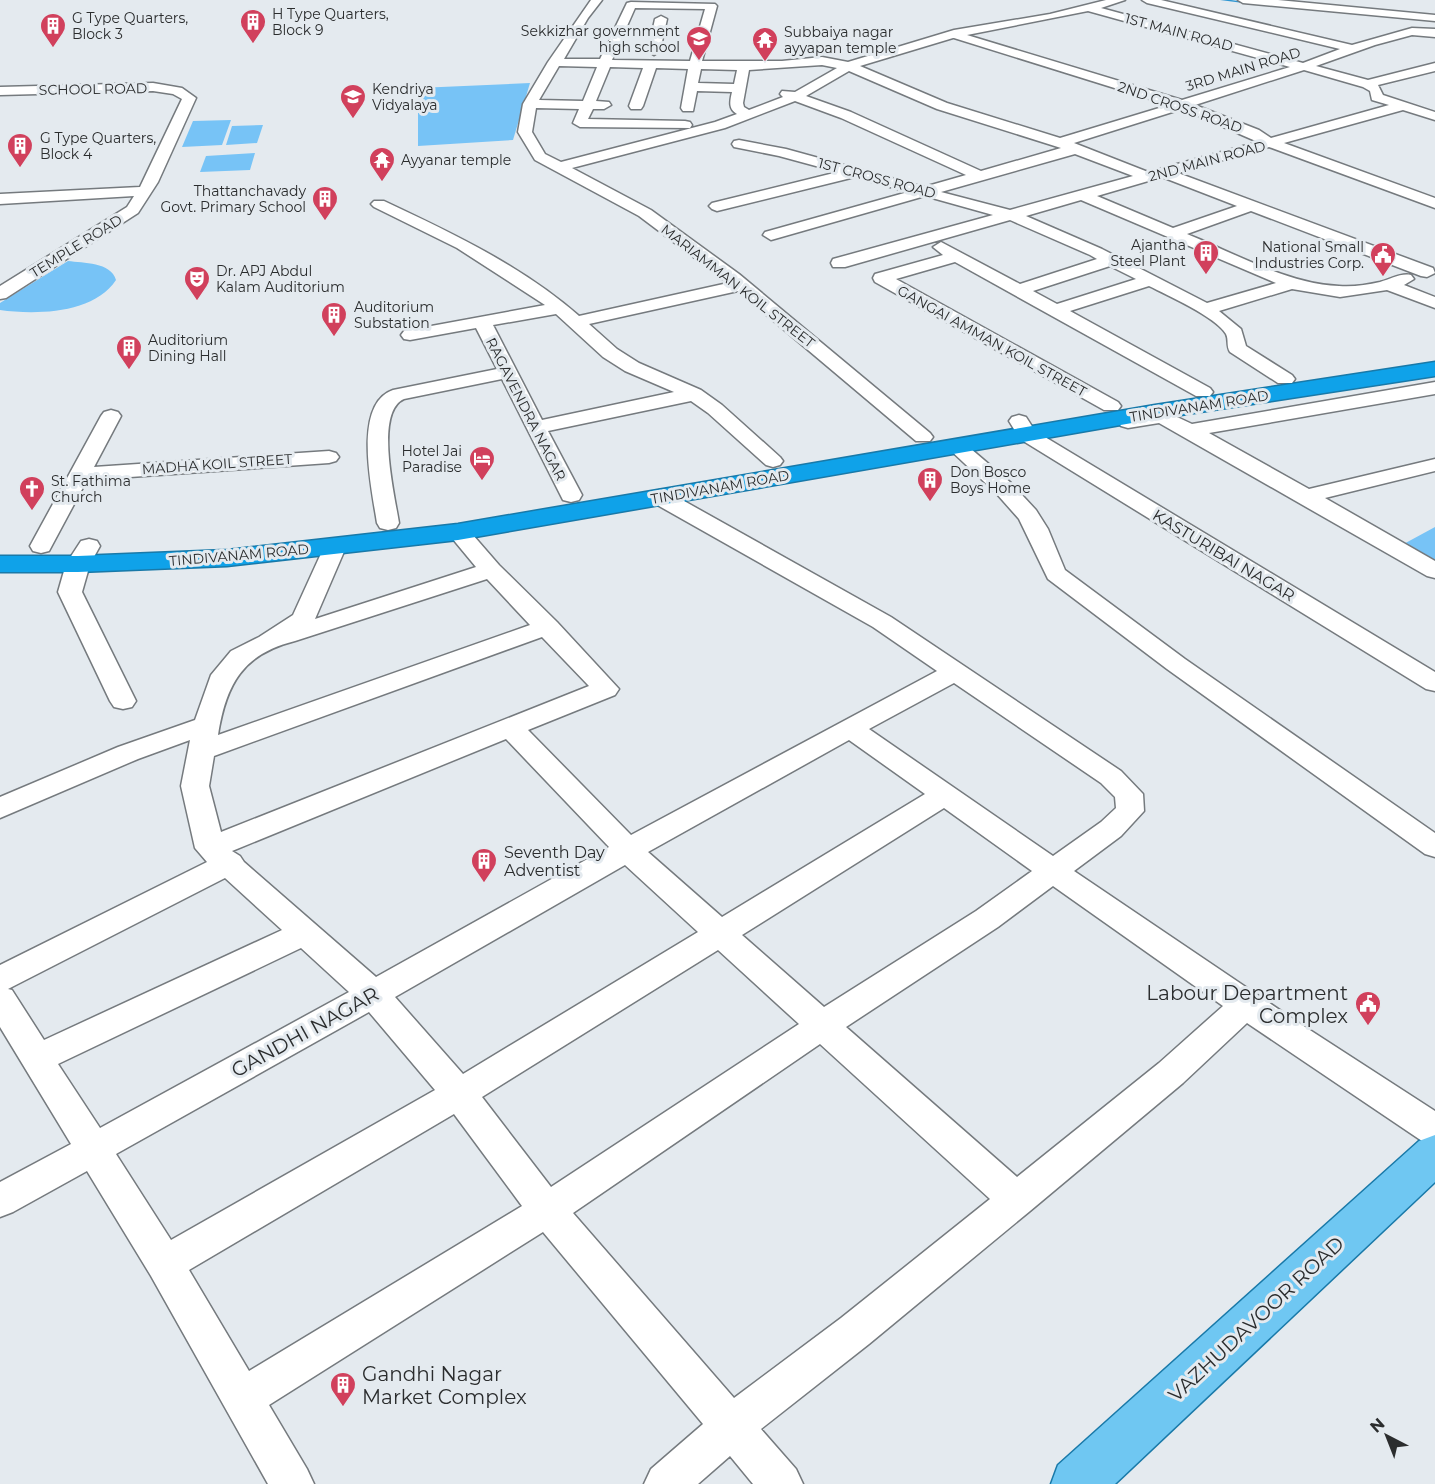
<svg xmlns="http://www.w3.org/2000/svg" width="1435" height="1484" font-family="Montserrat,sans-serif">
  <rect width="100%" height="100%" fill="#e4eaef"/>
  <path fill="#77c3f6" d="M530,83l-17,57 -95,6v-58z
    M231,120l-9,25 -40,2 11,-26z
    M263,125l-6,18 -31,2 6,-19z
    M255,153l-5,17 -50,2 6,-16z
    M68,261c15,2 43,1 48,19 -22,34 -81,35 -116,30v-7z
    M1435,527v38l-35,-19z"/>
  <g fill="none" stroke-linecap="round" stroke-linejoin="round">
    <path fill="#2e96d2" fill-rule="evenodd" d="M1220,0h11l22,3 -2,1z"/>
    <defs>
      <path id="minor" d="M591,0h11l-14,18 -24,41h36l27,-56 4,-1 84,2 2,2 -15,55h80l40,-4 26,5 106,-32 96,-16 56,-14h19l-24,8 202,55 37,-14 -193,-46 -5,-3h19l191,45 60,-17 23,1v8l-23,-2 -37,10 -59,21 52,14 67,-17v8l-57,14 5,10 52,17v8l-32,-10 -119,33 151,55v10l-166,-61 -91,26 255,95 2,5 -8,4 -6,-1 -170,-65 -64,23c45,18 103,51 152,52 14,1 28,-1 41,-4 11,-3 20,-9 31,-7l3,4 -10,6 31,12v11l-48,-18 -47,7 -48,-8 -73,22 22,18 5,17 46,29 3,4 -3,4h-14l-48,-31c-4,-6 -1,-12 -4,-18 -10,-17 -59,-39 -77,-48l-79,25 140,77 3,4 -3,4h-14l-241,-134 -59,17 222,123 3,4 -3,4h-14l-229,-128 -2,-4 2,-4 68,-19 -10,-8 8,-5 79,42 77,-25 -7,-4 -80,-35 -165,47h-12l-2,-4 2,-4 160,-44 -68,-19 -154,44 -8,-5 2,-3 143,-40 -53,-15 -138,34 -5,-2 -3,-3 3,-3 126,-31 -59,-16 -45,-9 -2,-3 2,-3 5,-1 47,9 138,38 42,-12 -125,-57 -46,-17 -70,27 -153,40 79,42 88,64 191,159 3,4 -3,4h-14l-178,-150 -149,33 28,25 22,14 62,27 21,15 58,52 3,4 -3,4 -7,2 -7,-2 -58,-52 -17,-12 -143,30 34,64 -3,5 -8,2 -8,-2 -61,-121 -98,20c-30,13 -9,98 -5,124l-3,5 -8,2 -8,-2 -3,-5c-5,-33 -25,-119 16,-133l104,-21 -21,-41 -66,12 -6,-1 -3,-4 3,-4 141,-26 -88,-57 -83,-41 -3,-3 3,-3h10c68,32 138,65 195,115l149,-33 -89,-67 -104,-56 -17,-28 5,-28 25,-42zM635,8l70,1 -15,52 -78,-1zM1088,11l202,56 -108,33 -215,-65zM953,38h1l215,67 -109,33 -113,-35 -87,-37zM822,65l15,3 -42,24 -13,-1 -2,3 3,3 -34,13 -5,-3 -1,-4 6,-33zM559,66l38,1 -14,34 -44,-1zM610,67l33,1 -14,38 2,3h10l2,-3 13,-38 32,1 -7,39 2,3h10l4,-20 35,1c-2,9 -4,17 5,22l-22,8 -154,40 -16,-8 -13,-22 4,-24 43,1 -6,14 7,4 110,1 2,-3 -2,-3 -5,-1 -97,-2 5,-10h11l7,-4 -2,-3 -13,-1zM701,69l36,1 -3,14 -36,-1zM1304,70l59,17 7,4 2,9 17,5 -118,33 -12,-8 -64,-25zM849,71l88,38 124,39 -80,23 -130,-59 -45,-16zM1182,109l76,33 -110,30 -74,-29zM1075,154l58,22 -123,34 -69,-18zM1162,177l75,29 -64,22 -76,-32zM1081,200l195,83 -69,20 -105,-54 -76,-33zM1110,266l26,13 -79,25 -24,-13zM556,314l47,43 22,14 49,21 -132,28 -49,-95z
        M1238,0h40l157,15v6l-192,-18z
        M661,16l6,3 -7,32 -6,4 -6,-4 7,-32z
        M153,83l29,5 14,10 -38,84 -20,31 -132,85 -6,1v-13l127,-79 7,-11 -134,8v-10l140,-7 42,-88 -9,-5 -20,-3 -153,4v-8z
        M1435,382v12l-226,39 100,56 126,-30v12l-110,27 110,63v17l-8,-2 -268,-153 -31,5 -7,-2 -3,-4 3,-4 41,-8 30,14z
        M111,410l7,2 3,4 -27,51 235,-16 7,2 3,4 -3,4 -7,2 -242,17 -38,71 -8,2 -8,-2 -3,-5 71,-130 3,-4z
        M1019,415l7,2 9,14 400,241v19l-9,-2 -406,-250 -11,-18 3,-4z
        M957,441l7,2 47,40 25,27 12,19 17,41 120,89 250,174v24l-10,-3 -258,-185 -119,-90 -29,-60 -23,-26 -49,-46 3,-4z
        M660,490l8,2 223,125 230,154 22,23 1,17 -23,25 -47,35 225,152 136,88v34l-13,-4 -175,-118 -64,60 -153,128 -161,133 -108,85 35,40 7,15h-50l-23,-28 -32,28h-54l7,-15 52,-45 -160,-192 -274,173 38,64 7,15h-46l-117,-208 -64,-105 -74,41 -13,5v-35l71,-38 -71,-117v-62l207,-103 -12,-14 -14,-62 9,-46 -52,19 -138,59v-21l118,-50 77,-27 16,-45 20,-24 28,-14 34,-22 31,-68 3,-5 8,-2 8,2 3,5 -31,72 161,-52 -29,-35 3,-5 8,-2 8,2 33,38 58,57 62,67 -4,6 -87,35 103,105 306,-164 -64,-44 -221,-125 -3,-5 3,-5zM487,579l43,46 -312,110c8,-51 25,-81 77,-94zM542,637l47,49 -368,146 -12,-46 5,-30zM954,683l147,100 14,14 1,11 -15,14 -48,34 -184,-127zM506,739l103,108 -233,130 -132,-115 -4,-6 -8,-5zM849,740l76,54 -203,123 -74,-65zM944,808l88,63 -56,40 -152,96 -82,-72zM625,865l73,67 -235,142 -68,-77zM225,878l57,52 -238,110 -32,-50 -4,-1zM1053,886l170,120 -64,57 -142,114 -171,-150 152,-100zM301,948l48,44 -249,136 -42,-64zM718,950l81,74 -248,163 -69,-90zM369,1012l66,78 -264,150 -55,-86zM820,1044l170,155 -149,119 -107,80 -161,-185zM454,1114l68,92 -273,165 -60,-101z
        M89,539l8,2 3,5 -10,18 -8,28 54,109 -4,6 -9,2 -9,-2 -4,-6 -52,-109 8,-28 15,-23z"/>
      <path id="major" d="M1435,1135v47l-320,302h-64l7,-19 361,-324z"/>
      <path id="highway" d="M1435,362v14l-280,43 -697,121 -231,26 -149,6h-78v-16h78l149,-6 231,-26 697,-119z"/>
    </defs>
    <use href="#minor" stroke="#757a7e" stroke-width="3"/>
    <use href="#major" stroke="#1979a8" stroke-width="3"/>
    <use href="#highway" stroke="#1979a8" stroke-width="3"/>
    <use href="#minor" fill="#fff" fill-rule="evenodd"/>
    <use href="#major" fill="#6fc7f2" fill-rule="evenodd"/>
    <use href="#highway" fill="#0fa2e9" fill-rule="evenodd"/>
  </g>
  <defs>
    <symbol id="building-pin" viewBox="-11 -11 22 30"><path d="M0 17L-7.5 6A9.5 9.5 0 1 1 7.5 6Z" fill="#d1405c" stroke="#e4eaef"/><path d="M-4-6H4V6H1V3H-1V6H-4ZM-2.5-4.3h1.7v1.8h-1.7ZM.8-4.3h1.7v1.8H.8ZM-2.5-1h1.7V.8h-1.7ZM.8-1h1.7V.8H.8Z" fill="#fff"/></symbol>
    <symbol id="school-pin" viewBox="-11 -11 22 30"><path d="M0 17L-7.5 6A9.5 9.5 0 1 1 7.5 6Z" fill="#d1405c" stroke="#e4eaef"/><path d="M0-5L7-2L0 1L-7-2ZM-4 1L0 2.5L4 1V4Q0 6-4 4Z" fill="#fff"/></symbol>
    <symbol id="temple-pin" viewBox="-11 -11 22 30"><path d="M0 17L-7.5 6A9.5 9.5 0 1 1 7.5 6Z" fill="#d1405c" stroke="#e4eaef"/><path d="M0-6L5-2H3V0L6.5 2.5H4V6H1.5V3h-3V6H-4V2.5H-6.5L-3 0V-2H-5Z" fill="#fff"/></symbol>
    <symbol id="civic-pin" viewBox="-11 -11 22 30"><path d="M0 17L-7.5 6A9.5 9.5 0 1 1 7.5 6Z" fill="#d1405c" stroke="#e4eaef"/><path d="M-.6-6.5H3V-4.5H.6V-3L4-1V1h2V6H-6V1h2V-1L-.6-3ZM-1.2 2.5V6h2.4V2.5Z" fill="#fff"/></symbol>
    <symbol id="theatre-pin" viewBox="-11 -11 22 30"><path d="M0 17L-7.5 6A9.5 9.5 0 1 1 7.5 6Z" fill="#d1405c" stroke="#e4eaef"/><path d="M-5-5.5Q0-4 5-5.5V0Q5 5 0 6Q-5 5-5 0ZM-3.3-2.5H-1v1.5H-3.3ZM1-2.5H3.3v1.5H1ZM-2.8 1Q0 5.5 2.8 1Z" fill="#fff"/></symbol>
    <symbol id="hotel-pin" viewBox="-11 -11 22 30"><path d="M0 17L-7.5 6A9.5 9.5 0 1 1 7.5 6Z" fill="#d1405c" stroke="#e4eaef"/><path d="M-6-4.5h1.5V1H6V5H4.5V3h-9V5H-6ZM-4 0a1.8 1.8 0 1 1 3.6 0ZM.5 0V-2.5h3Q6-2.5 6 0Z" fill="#fff"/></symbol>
    <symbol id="church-pin" viewBox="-11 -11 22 30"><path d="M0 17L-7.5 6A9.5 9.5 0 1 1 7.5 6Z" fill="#d1405c" stroke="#e4eaef"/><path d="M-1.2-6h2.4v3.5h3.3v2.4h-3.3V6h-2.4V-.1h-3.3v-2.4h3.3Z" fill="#fff"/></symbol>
  </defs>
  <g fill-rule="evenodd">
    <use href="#building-pin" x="238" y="7" width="30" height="40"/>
    <use href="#building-pin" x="38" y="11" width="30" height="40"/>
    <use href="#school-pin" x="684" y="24" width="30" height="40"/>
    <use href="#temple-pin" x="750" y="25" width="30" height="40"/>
    <use href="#school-pin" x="338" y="82" width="30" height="40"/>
    <use href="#building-pin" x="5" y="131" width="30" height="40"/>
    <use href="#temple-pin" x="367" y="145" width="30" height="40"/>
    <use href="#building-pin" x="310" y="184" width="30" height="40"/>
    <use href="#building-pin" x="1191" y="238" width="30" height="40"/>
    <use href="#civic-pin" x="1368" y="240" width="30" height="40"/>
    <use href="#theatre-pin" x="182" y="264" width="30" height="40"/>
    <use href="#building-pin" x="319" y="300" width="30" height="40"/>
    <use href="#building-pin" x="114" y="333" width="30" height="40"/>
    <use href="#hotel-pin" x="467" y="444" width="30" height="40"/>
    <use href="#building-pin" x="915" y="465" width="30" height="40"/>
    <use href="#church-pin" x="17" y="474" width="30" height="40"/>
    <use href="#building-pin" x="469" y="846" width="30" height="40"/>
    <use href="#civic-pin" x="1353" y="989" width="30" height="40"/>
    <use href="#building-pin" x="328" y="1370" width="30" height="40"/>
  </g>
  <g text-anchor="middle" stroke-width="6" stroke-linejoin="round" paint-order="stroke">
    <g font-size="14" fill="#2b2d2e" stroke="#e4eaef" text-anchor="start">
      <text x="272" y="19">H Type Quarters,<tspan x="272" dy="16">Block 9</tspan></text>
      <text x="72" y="23">G Type Quarters,<tspan x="72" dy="16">Block 3</tspan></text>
      <text x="680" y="36" text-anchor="end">Sekkizhar government<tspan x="680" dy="16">high school</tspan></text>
      <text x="784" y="37">Subbaiya nagar<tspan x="784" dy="16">ayyapan temple</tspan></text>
      <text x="372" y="94">Kendriya<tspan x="372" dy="16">Vidyalaya</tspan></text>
      <text x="40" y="143">G Type Quarters,<tspan x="40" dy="16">Block 4</tspan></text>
      <text x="401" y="165">Ayyanar temple</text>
      <text x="306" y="196" text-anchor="end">Thattanchavady<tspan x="306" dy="16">Govt. Primary School</tspan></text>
      <text x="1186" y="250" text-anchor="end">Ajantha<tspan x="1186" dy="16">Steel Plant</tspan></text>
      <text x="1364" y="252" text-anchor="end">National Small<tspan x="1364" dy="16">Industries Corp.</tspan></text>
      <text x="216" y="276">Dr. APJ Abdul<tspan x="216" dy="16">Kalam Auditorium</tspan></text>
      <text x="354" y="312">Auditorium<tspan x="354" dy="16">Substation</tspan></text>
      <text x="148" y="345">Auditorium<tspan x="148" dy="16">Dining Hall</tspan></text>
      <text x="462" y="456" text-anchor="end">Hotel Jai<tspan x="462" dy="16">Paradise</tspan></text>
      <text x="950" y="477">Don Bosco<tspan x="950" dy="16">Boys Home</tspan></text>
      <text x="51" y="486">St. Fathima<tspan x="51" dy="16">Church</tspan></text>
    </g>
    <g font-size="14" fill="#2b2d2e" stroke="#e4eaef">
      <text transform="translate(1179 32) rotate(15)" y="5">1ST MAIN ROAD</text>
      <text transform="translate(1243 69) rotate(-17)" y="5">3RD MAIN ROAD</text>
      <text transform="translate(93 89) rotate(-1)" y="5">SCHOOL ROAD</text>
      <text transform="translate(1180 107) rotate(19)" y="5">2ND CROSS ROAD</text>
      <text transform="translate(1207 161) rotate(-15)" y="5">2ND MAIN ROAD</text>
      <text transform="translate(877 178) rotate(15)" y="5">1ST CROSS ROAD</text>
      <text transform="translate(76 246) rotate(-32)" y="5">TEMPLE ROAD</text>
      <text transform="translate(738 286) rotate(38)" y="5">MARIAMMAN KOIL STREET</text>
      <text transform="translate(992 341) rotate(29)" y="5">GANGAI AMMAN KOIL STREET</text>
      <text transform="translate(1199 406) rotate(-9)" y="5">TINDIVANAM ROAD</text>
      <text transform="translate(526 409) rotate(63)" y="5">RAGAVENDRA NAGAR</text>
      <text transform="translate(217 464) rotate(-4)" y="5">MADHA KOIL STREET</text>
      <text transform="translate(720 487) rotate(-10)" y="5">TINDIVANAM ROAD</text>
      <text transform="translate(239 555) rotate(-5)" y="5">TINDIVANAM ROAD</text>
    </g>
    <g font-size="16" fill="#2b2d2e" stroke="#e4eaef">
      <text transform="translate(1224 555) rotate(31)" y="6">KASTURIBAI NAGAR</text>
    </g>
    <g font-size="16" fill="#2b2d2e" stroke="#e4eaef" text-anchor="start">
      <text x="504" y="858">Seventh Day<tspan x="504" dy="18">Adventist</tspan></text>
    </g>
    <g font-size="20" fill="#2b2d2e" stroke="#e4eaef" text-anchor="end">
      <text x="1348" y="1000">Labour Department<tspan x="1348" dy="23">Complex</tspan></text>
      <text x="362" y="1381" text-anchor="start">Gandhi Nagar<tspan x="362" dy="23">Market Complex</tspan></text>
    </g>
    <g font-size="20" fill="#2b2d2e" stroke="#e4eaef">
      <text transform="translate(305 1032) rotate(-29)" y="7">GANDHI NAGAR</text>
      <text transform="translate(1256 1319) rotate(-43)" y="7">VAZHUDAVOOR ROAD</text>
    </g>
  </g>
  <g transform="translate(1387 1436) rotate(318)" stroke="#e4eaef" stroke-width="4.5" paint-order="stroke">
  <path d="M0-4.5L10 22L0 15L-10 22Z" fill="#2b2d2e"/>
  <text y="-9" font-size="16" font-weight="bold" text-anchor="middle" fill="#2b2d2e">N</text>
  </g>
</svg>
